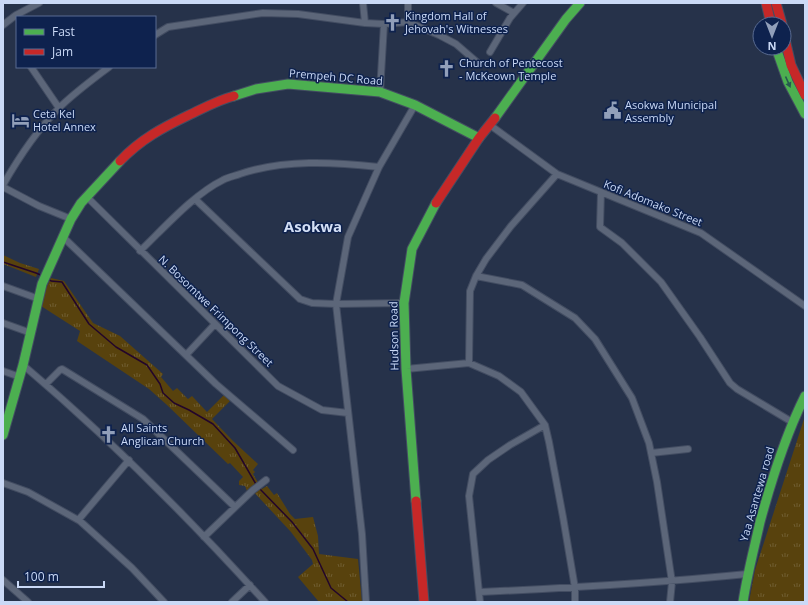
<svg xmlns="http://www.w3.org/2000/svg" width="808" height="605" font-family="'Open Sans',sans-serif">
  <defs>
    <pattern id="grass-tufts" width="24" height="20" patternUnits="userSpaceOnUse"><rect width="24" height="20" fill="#58420d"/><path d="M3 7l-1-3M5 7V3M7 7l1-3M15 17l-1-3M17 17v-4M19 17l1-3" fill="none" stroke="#6f5d31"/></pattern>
  </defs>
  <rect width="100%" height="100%" fill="#26324a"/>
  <path fill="url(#grass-tufts)" d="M3,255l17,8 19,6 -3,8 -33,-13z
    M51,278l13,3 29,42 27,13 43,38 -2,3 12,14 4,-3 11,11 4,-3 15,16 17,-17 6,6 -18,18 21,22 25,23 -5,6 2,2 -2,2 9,15 5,-3 7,9 3,-2 13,21 5,5 18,-2 5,19 1,18 39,5 4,43h-43l-21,-25 15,-13 -1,-4 -21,-28 -40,-43 -4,2 -2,-5 -6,-1v-4l4,-4 -13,-14 -2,1 -61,-59 -18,-16 -72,-48 3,-10 -39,-25 4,-16z
    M805,416v186h-56l6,-32z"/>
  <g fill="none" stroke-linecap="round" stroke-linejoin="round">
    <path stroke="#23052b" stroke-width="1.5" d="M3,262l33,11 7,3
      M48,279l3,2 11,1 27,42 27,23 31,18 13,19 3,9 11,10 15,7 24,14 22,24 22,38
      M259,488l33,34 21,27 18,39 17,14"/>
    <defs>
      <path id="street" d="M363,3l2,20
        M496,3l18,10
        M408,22v-19
        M3,25l13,-10 23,-12
        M155,35l13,-8 95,-14 35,1 67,9 19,1 24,-2 31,13 17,9 22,19
        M490,52l20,-34 13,-15
        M31,67l28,41
        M380,92l4,-68
        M490,125l67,49 144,59 104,73
        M3,185c16,-28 33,-54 56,-77 15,-15 33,-28 50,-41
        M3,187l36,19 32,13
        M601,192l-1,35 22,16 39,39 39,55 30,46 7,6 55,33
        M87,197l191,189 44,24 26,3
        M195,199l105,100 12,4 24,1 68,-1
        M63,237l153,147 77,66
        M140,251c24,-23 54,-57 83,-71 5,-3 12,-4 17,-6 45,-15 93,-12 139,-7
        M476,276l46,9 53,33 20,21 37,59 17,45 8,39 15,100 -2,20
        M3,286l36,13
        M3,323l28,10
        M186,355l29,-31
        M469,363l1,-72 6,-15 10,-17 25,-33 46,-52
        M23,365c86,73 166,153 242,237
        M406,369l63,-6 30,13 22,16 24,33 4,17 14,75 12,71v14
        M3,371l17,6
        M46,384l14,-14 2,-1 81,50 92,88
        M651,453l37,-4
        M3,483l25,9 52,29 52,47 32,34
        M80,521v-3l49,-58
        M204,537l49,-47 13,-10
        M3,580l25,22
        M480,592c89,-4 178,-9 267,-18
        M232,602l18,-17
        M366,602l-4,-68 -26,-230 12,-67 31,-70 36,-62
        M480,602l-11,-106 4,-22 15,-14 22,-15 35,-20"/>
      <path id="fast" d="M776,48l12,34 17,32
        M234,96l22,-7 32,-5 92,8 35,13 64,33
        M495,118l71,-99 14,-16
        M3,435l20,-70 19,-81 29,-65 10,-16 39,-42
        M416,501l-10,-132 -2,-66 8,-54 24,-46
        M743,602c4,-27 11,-53 17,-80 12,-44 25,-86 45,-126"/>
      <path id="jam" d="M766,3l5,21
        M776,3l6,21
        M784,35l7,30 14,30
        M120,161c21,-22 42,-33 69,-46 15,-7 29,-15 45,-19
        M436,203l43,-65 16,-20
        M416,501l8,101"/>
    </defs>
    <use href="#street" stroke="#434d62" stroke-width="8"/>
    <use href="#fast" stroke="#434d62" stroke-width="11"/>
    <use href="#jam" stroke="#434d62" stroke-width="11"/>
    <use href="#street" stroke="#5c6679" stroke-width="6"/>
    <use href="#fast" stroke="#4caf50" stroke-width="9"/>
    <use href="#jam" stroke="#c62828" stroke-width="9"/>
  </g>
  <defs><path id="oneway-solid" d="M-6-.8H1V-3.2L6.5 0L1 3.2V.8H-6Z"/></defs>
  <use fill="#275a4f" href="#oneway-solid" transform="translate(788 82) rotate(66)"/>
  <defs>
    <symbol id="church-bare" viewBox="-9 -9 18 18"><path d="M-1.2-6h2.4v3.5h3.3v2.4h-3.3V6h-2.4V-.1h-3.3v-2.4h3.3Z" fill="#919fba" stroke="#0e224e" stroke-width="2.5" paint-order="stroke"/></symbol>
    <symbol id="civic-bare" viewBox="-9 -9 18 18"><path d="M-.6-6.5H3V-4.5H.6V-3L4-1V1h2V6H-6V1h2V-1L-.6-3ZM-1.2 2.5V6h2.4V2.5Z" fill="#919fba" stroke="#0e224e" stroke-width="2.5" paint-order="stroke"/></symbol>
    <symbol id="hotel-bare" viewBox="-9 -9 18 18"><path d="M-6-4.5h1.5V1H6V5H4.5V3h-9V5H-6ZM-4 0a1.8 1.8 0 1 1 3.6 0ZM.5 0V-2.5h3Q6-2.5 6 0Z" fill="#919fba" stroke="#0e224e" stroke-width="2.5" paint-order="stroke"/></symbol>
  </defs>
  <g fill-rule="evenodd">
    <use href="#church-bare" x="380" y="10" width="25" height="25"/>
    <use href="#church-bare" x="434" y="56" width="25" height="25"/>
    <use href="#civic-bare" x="600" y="98" width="25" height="25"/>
    <use href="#hotel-bare" x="8" y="108" width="25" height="25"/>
    <use href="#church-bare" x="96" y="422" width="25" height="25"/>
  </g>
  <g text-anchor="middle" stroke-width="3" stroke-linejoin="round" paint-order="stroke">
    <g font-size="11" fill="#cad9f6" stroke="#0e224e" text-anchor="start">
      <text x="405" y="20">Kingdom Hall of<tspan x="405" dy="13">Jehovah's Witnesses</tspan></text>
      <text x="459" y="67">Church of Pentecost<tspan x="459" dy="13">- McKeown Temple</tspan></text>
      <text x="625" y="109">Asokwa Municipal<tspan x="625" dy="13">Assembly</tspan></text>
      <text x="33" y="118">Ceta Kel<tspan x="33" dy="13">Hotel Annex</tspan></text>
      <text x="121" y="432">All Saints<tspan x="121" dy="13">Anglican Church</tspan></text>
    </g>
    <g font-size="11" fill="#cad9f6" stroke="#0e224e">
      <text transform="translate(336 77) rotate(5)" y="4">Prempeh DC Road</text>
      <text transform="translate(653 203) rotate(22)" y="4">Kofi Adomako Street</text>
      <text transform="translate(216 311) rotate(44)" y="4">N. Bosomtwe Frimpong Street</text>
      <text transform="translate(394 336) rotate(-91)" y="4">Hudson Road</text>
      <text transform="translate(757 494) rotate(-74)" y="4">Yaa Asantewa road</text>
    </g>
    <g font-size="15" font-weight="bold" fill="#d3dff5" stroke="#0e224e">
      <text x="313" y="232">Asokwa</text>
    </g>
  </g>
  <rect width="808" height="605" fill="none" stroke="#cad9f6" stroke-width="8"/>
  <rect x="16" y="16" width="140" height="52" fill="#0e224e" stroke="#596b91"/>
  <rect x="24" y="29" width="20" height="6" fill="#4caf50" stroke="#596b91"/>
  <text x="52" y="36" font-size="12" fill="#cad9f6">Fast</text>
  <rect x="24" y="49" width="20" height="6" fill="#c62828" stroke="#596b91"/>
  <text x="52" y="56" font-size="12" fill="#cad9f6">Jam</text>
  <g transform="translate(772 36) rotate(180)"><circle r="19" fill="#0e224e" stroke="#596b91"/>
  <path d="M0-3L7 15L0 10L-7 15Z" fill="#919fba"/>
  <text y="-6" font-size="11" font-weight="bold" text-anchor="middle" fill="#cad9f6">N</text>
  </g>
  <path d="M18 581v6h86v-6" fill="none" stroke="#cad9f6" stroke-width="2"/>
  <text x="24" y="581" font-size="12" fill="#cad9f6" stroke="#0e224e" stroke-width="3" paint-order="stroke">100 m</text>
</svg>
